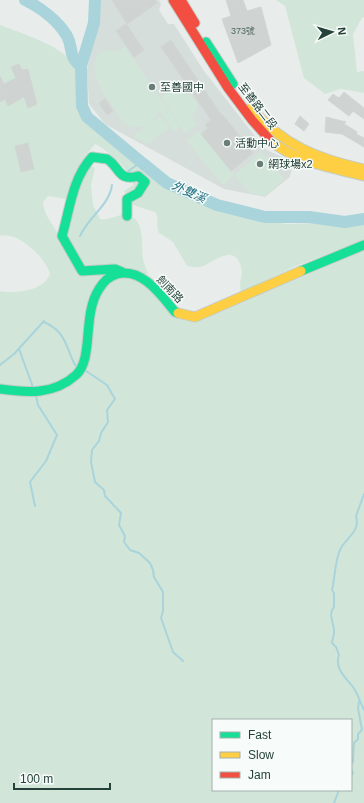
<svg xmlns="http://www.w3.org/2000/svg" width="364" height="803" font-family="Helvetica,'Noto Sans TC',sans-serif">
  <rect width="100%" height="100%" fill="#e8edeb"/>
  <path fill="#d6dedb" d="M100,0h59l2,4 -2,6 9,14h6l30,47 61,78 28,13 -3,15 -25,20 -41,-8 -119,-65 -16,-20 -2,-33z"/>
  <path fill="#d1e6d8" fill-rule="evenodd" d="M276,0h88v17l-2,1 -9,16 4,38 7,-1v22l-23,-4 -16,5 -21,-16 -19,-72z
    M0,25c20,8 72,23 76,46 4,23 -1,33 13,53l76,61 48,22 51,14 24,3 31,-1 19,2 26,-3v18l-70,27 -49,24h-4c-3,-9 3,-16 0,-24 -7,-25 -27,-5 -38,-1 -6,2 -10,1 -16,0l-14,-24 -14,-9c-4,-7 1,-14 -4,-21l-25,-8 -6,-13 9,-6c1,-13 -27,-36 -38,-41l-9,11 -16,41 -4,3 -18,-3 -5,6c1,11 5,16 11,25 10,17 20,32 31,48 8,0 15,-1 22,-1 28,-2 48,18 63,39l50,-1 144,-62v553h-364v-512c15,3 44,0 50,-17 -4,-16 -33,-44 -50,-38zM213,720h138v70h-138z
    M125,47l55,80 -6,4 -15,-21 -2,6 -7,8 11,-8 9,12 -23,16 -14,-8 15,-11c-9,3 -16,3 -24,-2 -9,-15 -43,-54 -24,-70 7,-4 14,-3 21,0l-2,-3z
    M182,83l16,23 -6,11 5,8 -12,8 -24,-36z
    M198,131l36,44 -11,10 -36,-44z
    M261,152l23,27 -19,17 -15,-3 -15,-18z
    M91,166l4,2 -4,17 2,20 7,14c9,2 16,-5 25,-4 21,2 16,29 18,44 1,6 4,10 5,15l-3,1 -60,-10c-7,-8 -17,-20 -17,-30 1,-17 13,-55 23,-69z"/>
  <g fill="none" stroke-linecap="round" stroke-linejoin="round">
    <path stroke="#a9d4db" stroke-width="2" d="M126,173l16,-12
      M80,236c9,-20 29,-30 32,-51
      M44,322c22,10 21,23 31,43l3,1
      M19,349l15,41
      M0,365l14,-11 30,-33
      M83,369l24,16 8,14 -8,11 1,12 -7,11 -2,8 -7,9 -1,12 4,20 9,8 1,6 16,17 -2,12 6,11 -1,6 6,8 9,3 11,10 3,7 1,7 9,15v19l-2,7 12,34 10,9
      M364,494l-8,22c5,16 -11,22 -16,34 -5,11 -5,27 -8,40l2,3v14c-7,8 1,17 0,26 0,3 -2,7 -2,10l4,4 3,8c-5,13 7,23 14,32 5,7 7,15 11,23
      M35,506l-5,-24 16,-21 11,-26 -19,-30 -2,-9
      M351,764l2,-2 1,-19 4,-4v-5l4,-4 -4,-22 1,-7
      M351,769l2,4 -2,3
      M334,803l5,-13"/>
    <path stroke="#a9d4db" stroke-width="12" d="M25,0c16,8 33,21 42,36 7,13 0,19 14,30
      M95,0l-1,23 -13,43 1,40 5,11 48,40 32,26 50,22 48,12h44l36,5 19,-3"/>
  </g>
  <path fill="#cfd4d2" stroke="#d1d6d4" d="M112,0h43l2,3 -30,21z
    M226,0h17l4,11 14,-4 10,38 -33,18 -16,-44 9,-3z
    M126,24l18,26 -10,7 -18,-26z
    M171,40l51,76 1,-1 30,38 -22,18 -30,-37 7,-6 -3,-3 6,-5 -50,-73z
    M19,64l3,6 6,-1 9,35 -9,4 -4,-11 -16,9 -3,-7 -5,3v-26l4,8 12,-6 -5,-11z
    M344,92l20,16v11l-11,-8 -4,5 -21,-16 5,-6 6,4z
    M105,99l8,12 -6,4 -8,-12z
    M300,116l9,8 -5,7 -9,-7z
    M326,117l20,5 -2,2 13,8 -1,2 8,4v9l-22,-13 -17,-2z
    M28,143l6,26 -13,3 -6,-26z"/>
  <g fill="none" stroke-linecap="round" stroke-linejoin="round">
    <defs>
      <path id="fast" d="M206,42l27,42
        M301,271l63,-26
        M122,272l-7,-3 -33,2 -20,-35c8,-27 10,-57 30,-79l15,2c13,8 11,23 31,17l7,6 -7,11 -11,6v17
        M0,389c27,4 54,6 76,-14 18,-16 6,-60 23,-86 5,-8 9,-12 18,-15 25,-7 45,22 58,38l3,1"/>
      <path id="slow" d="M251,108c32,37 66,51 113,61
        M270,140c25,22 62,28 94,36
        M178,313l17,4 106,-46"/>
      <path id="jam" d="M173,0l55,88 24,32 18,20
        M181,0l14,23"/>
    </defs>
    <use href="#fast" stroke="#c3cbc8" stroke-width="11"/>
    <use href="#slow" stroke="#c3cbc8" stroke-width="11"/>
    <use href="#jam" stroke="#c3cbc8" stroke-width="11"/>
    <use href="#fast" stroke="#16e098" stroke-width="9"/>
    <use href="#slow" stroke="#ffcf43" stroke-width="9"/>
    <use href="#jam" stroke="#f24e42" stroke-width="9"/>
  </g>
  <g fill="#697e78" stroke="#f7fbf9" stroke-width="1.5">
    <circle cx="152" cy="87" r="4"/>
    <circle cx="227" cy="143" r="4"/>
    <circle cx="260" cy="164" r="4"/>
  </g>
  <g text-anchor="middle" stroke-width="3" stroke-linejoin="round" paint-order="stroke">
    <g font-size="9" fill="#506761">
      <text x="243" y="34">373號</text>
    </g>
    <g font-size="11" fill="#24423a" stroke="#f7fbf9" text-anchor="start">
      <text x="160" y="91">至善國中</text>
      <text x="235" y="147">活動中心</text>
      <text x="268" y="168">網球場x2</text>
    </g>
    <g font-size="11" fill="#24423a" stroke="#f7fbf9">
      <text transform="translate(258 106) rotate(52)" y="4">至善路二段</text>
      <text transform="translate(170 289) rotate(46)" y="4">劍南路</text>
    </g>
    <g font-size="12" font-style="italic" fill="#1c6f80" stroke="#f7fbf9">
      <text transform="translate(189 192) rotate(24)" y="4">外雙溪</text>
    </g>
  </g>
  <rect x="212" y="719" width="140" height="72" fill="#f7fbf9" stroke="#a3b1ad"/>
  <rect x="220" y="732" width="20" height="6" fill="#16e098" stroke="#a3b1ad"/>
  <text x="248" y="739" font-size="12" fill="#24423a">Fast</text>
  <rect x="220" y="752" width="20" height="6" fill="#ffcf43" stroke="#a3b1ad"/>
  <text x="248" y="759" font-size="12" fill="#24423a">Slow</text>
  <rect x="220" y="772" width="20" height="6" fill="#f24e42" stroke="#a3b1ad"/>
  <text x="248" y="779" font-size="12" fill="#24423a">Jam</text>
  <g transform="translate(332 32) rotate(85)" stroke="#f7fbf9" stroke-width="3" paint-order="stroke">
  <path d="M0-3L7 15L0 10L-7 15Z" fill="#24423a"/>
  <text y="-6" font-size="11" font-weight="bold" text-anchor="middle" fill="#24423a">N</text>
  </g>
  <path d="M14 783v6h96v-6" fill="none" stroke="#24423a" stroke-width="2"/>
  <text x="20" y="783" font-size="12" fill="#24423a" stroke="#f7fbf9" stroke-width="3" paint-order="stroke">100 m</text>
</svg>
